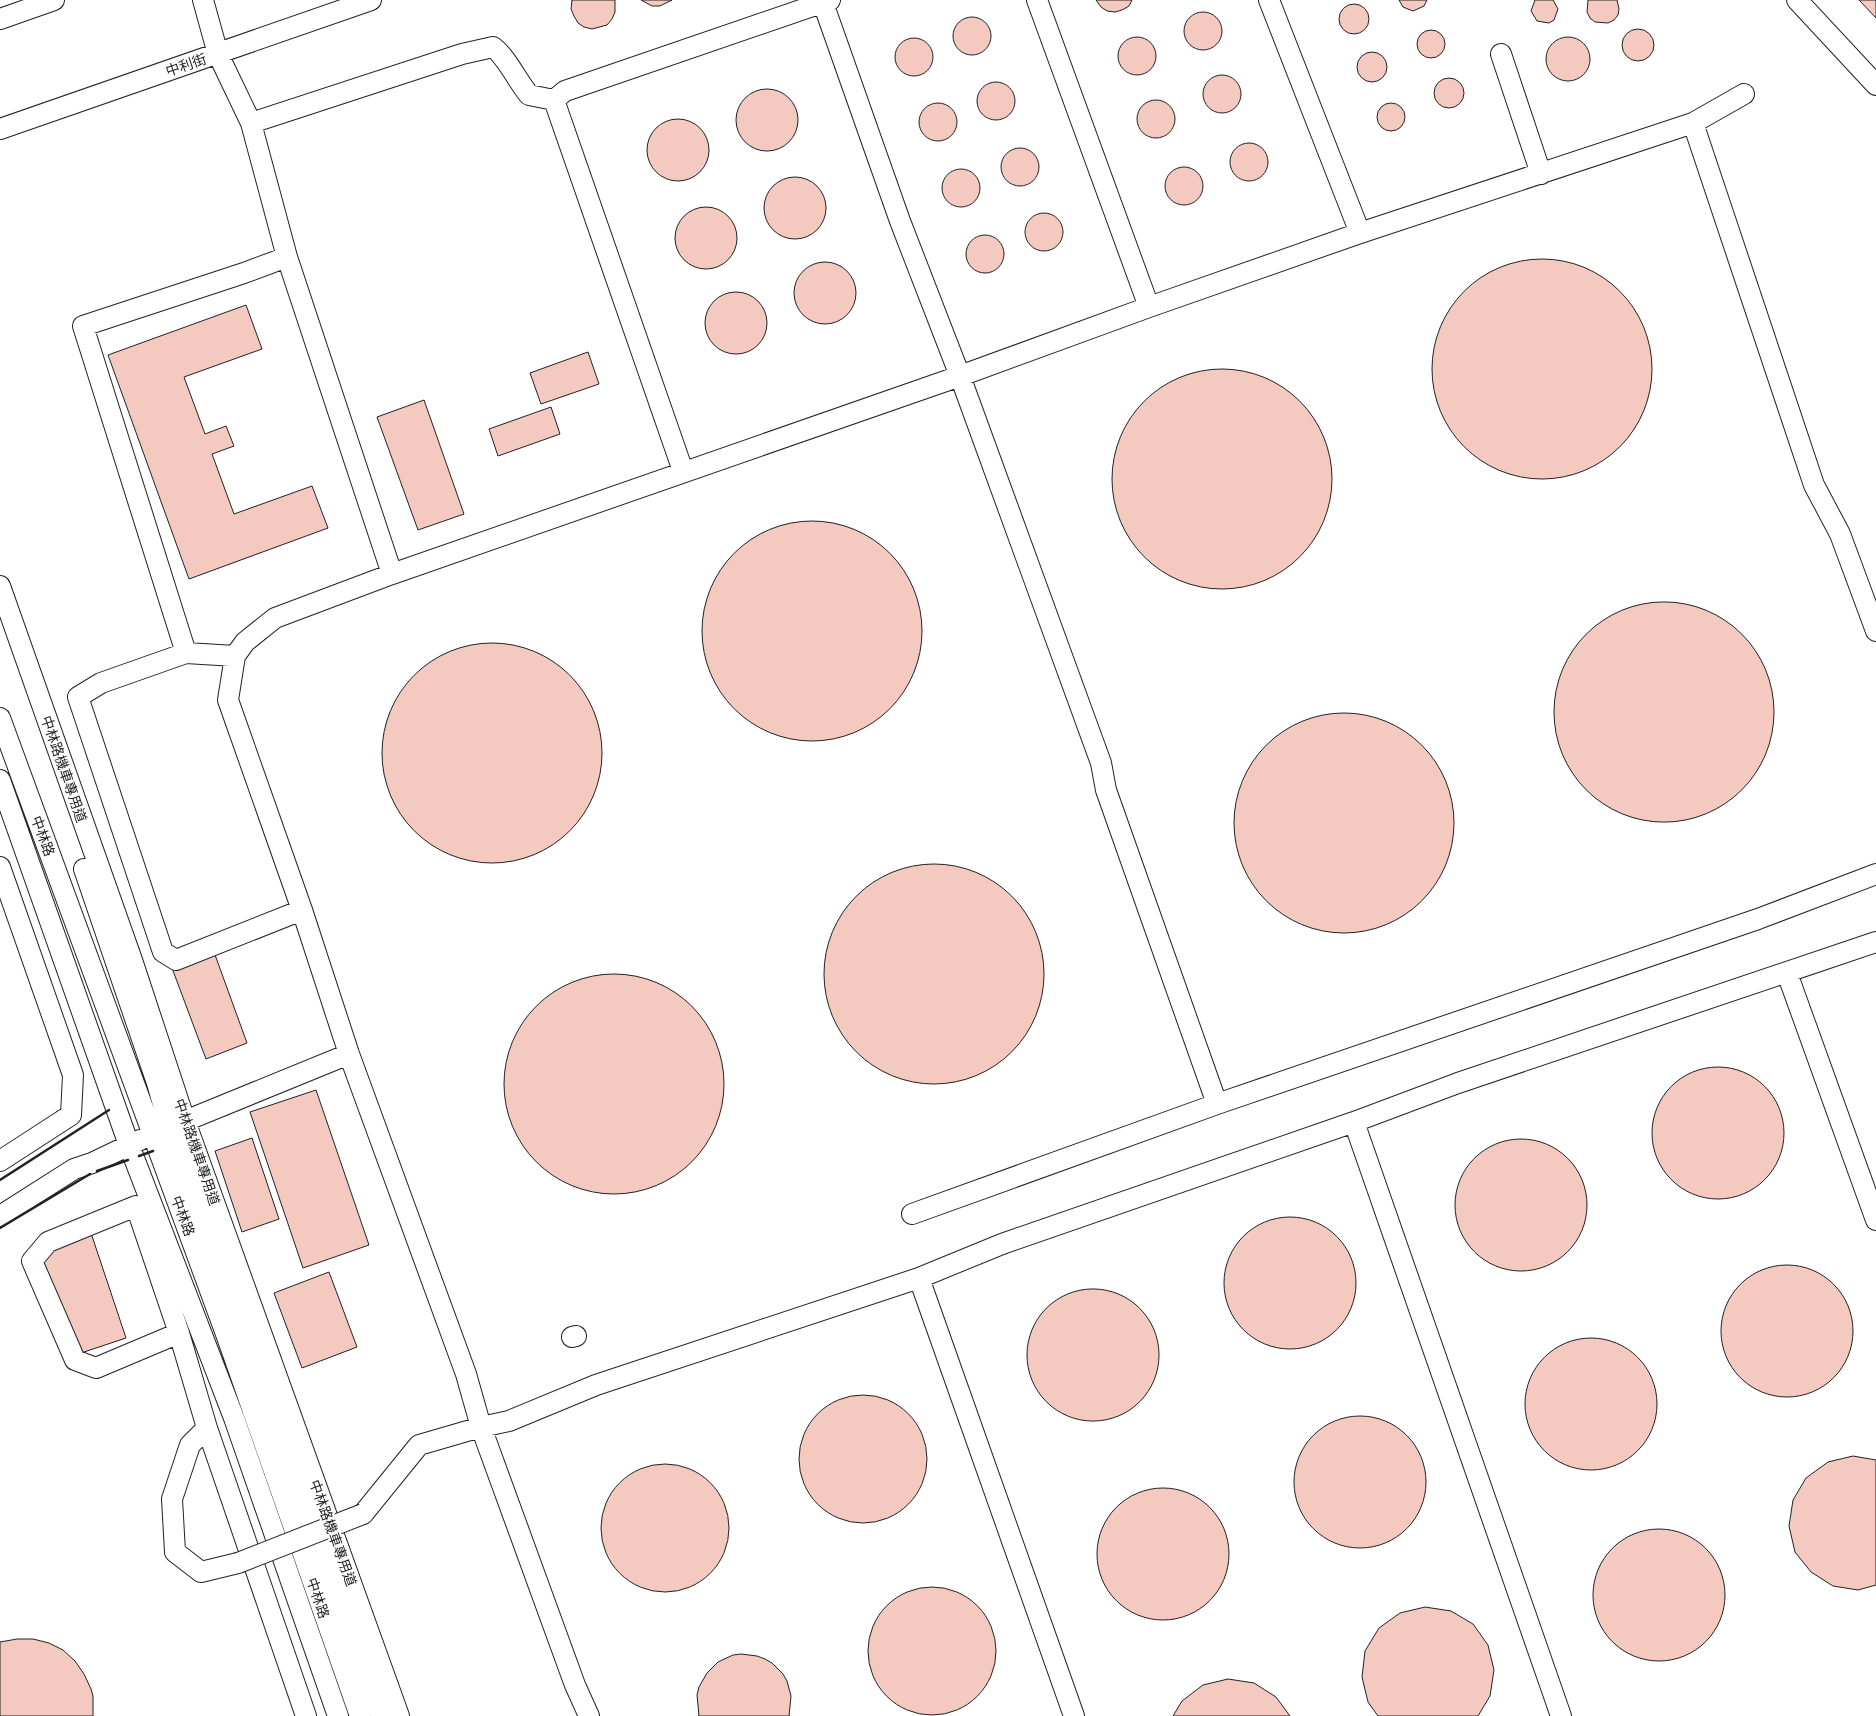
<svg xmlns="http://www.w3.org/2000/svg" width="1876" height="1716" font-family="Rubik,'Noto Sans TC',sans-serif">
  <rect width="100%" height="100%" fill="#fff"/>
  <path fill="#f3c9c0" stroke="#222" d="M572,0h43v12l-3,7 -5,6 -15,4 -8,-2 -6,-4 -4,-7 -3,-7z
    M641,0h31l-12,6h-8z
    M1096,0h36l-3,6 -7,4 -7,2 -8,-1 -6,-4z
    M1399,0h28l-3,6 -11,5 -10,-4z
    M1535,0h18l5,9 -4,11 -5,3 -12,-2 -6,-10z
    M1588,0h29l2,9 -1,6 -4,5 -6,3 -13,-1 -5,-4 -3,-6z
    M1859,0h17v18z
    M1339 19a15 15 0 1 1 30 0a15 15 0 1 1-30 0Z
    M1184 31a19 19 0 1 1 38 0a19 19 0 1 1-38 0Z
    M953 36a19 19 0 1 1 38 0a19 19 0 1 1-38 0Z
    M1622 45a16 16 0 1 1 32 0a16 16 0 1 1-32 0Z
    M1417 44a14 14 0 1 1 28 0a14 14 0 1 1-28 0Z
    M1546 59a22 22 0 1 1 44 0a22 22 0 1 1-44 0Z
    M1118 56a19 19 0 1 1 38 0a19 19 0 1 1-38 0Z
    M895 57a19 19 0 1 1 38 0a19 19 0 1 1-38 0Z
    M1357 67a15 15 0 1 1 30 0a15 15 0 1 1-30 0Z
    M1203 94a19 19 0 1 1 38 0a19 19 0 1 1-38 0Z
    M1434 93a15 15 0 1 1 30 0a15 15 0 1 1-30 0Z
    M977 101a19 19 0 1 1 38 0a19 19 0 1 1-38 0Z
    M736 120a31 31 0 1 1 62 0a31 31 0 1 1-62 0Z
    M1137 119a19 19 0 1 1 38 0a19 19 0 1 1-38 0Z
    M1377 117a14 14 0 1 1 28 0a14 14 0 1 1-28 0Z
    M919 122a19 19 0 1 1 38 0a19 19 0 1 1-38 0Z
    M647 150a31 31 0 1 1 62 0a31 31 0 1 1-62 0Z
    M1230 162a19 19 0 1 1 38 0a19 19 0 1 1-38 0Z
    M1001 167a19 19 0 1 1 38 0a19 19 0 1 1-38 0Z
    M1165 186a19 19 0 1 1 38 0a19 19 0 1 1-38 0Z
    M942 188a19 19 0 1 1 38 0a19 19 0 1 1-38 0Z
    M764 208a31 31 0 1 1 62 0a31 31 0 1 1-62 0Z
    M675 238a31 31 0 1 1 62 0a31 31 0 1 1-62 0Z
    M1025 232a19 19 0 1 1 38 0a19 19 0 1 1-38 0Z
    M966 254a19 19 0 1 1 38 0a19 19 0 1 1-38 0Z
    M1432 369a110 110 0 1 1 220 0a110 110 0 1 1-220 0Z
    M794 293a31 31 0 1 1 62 0a31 31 0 1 1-62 0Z
    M705 323a31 31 0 1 1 62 0a31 31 0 1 1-62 0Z
    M246,305l16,44 -78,28 21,57 21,-8 8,20 -22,8 22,60 78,-28 16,42 -139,51 -81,-224z
    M588,352l11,32 -58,20 -11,-31z
    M1112 479a110 110 0 1 1 220 0a110 110 0 1 1-220 0Z
    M424,400l40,114 -46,16 -41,-113z
    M551,407l9,27 -62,22 -9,-27z
    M702 631a110 110 0 1 1 220 0a110 110 0 1 1-220 0Z
    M1554 712a110 110 0 1 1 220 0a110 110 0 1 1-220 0Z
    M382 753a110 110 0 1 1 220 0a110 110 0 1 1-220 0Z
    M1234 823a110 110 0 1 1 220 0a110 110 0 1 1-220 0Z
    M824 974a110 110 0 1 1 220 0a110 110 0 1 1-220 0Z
    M214,952l33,91 -41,16 -34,-91z
    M504 1084a110 110 0 1 1 220 0a110 110 0 1 1-220 0Z
    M1652 1133a66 66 0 1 1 132 0a66 66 0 1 1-132 0Z
    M316,1090l53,155 -66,23 -53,-156z
    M252,1138l27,81 -37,13 -27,-81z
    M1455 1205a66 66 0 1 1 132 0a66 66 0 1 1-132 0Z
    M1224 1283a66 66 0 1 1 132 0a66 66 0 1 1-132 0Z
    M91,1233l35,105 -57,19 -35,-105z
    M1721 1331a66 66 0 1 1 132 0a66 66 0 1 1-132 0Z
    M329,1272l28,75 -55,21 -28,-75z
    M1027 1355a66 66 0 1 1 132 0a66 66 0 1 1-132 0Z
    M1525 1404a66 66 0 1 1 132 0a66 66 0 1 1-132 0Z
    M799 1459a64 64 0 1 1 128 0a64 64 0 1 1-128 0Z
    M1294 1482a66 66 0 1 1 132 0a66 66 0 1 1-132 0Z
    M1853,1456l23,4v125l-18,5 -25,-4 -22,-14 -16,-20 -6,-26 4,-26 13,-22 22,-16z
    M601 1528a64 64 0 1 1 128 0a64 64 0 1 1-128 0Z
    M1097 1554a66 66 0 1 1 132 0a66 66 0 1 1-132 0Z
    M1593 1595a66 66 0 1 1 132 0a66 66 0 1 1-132 0Z
    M868 1651a64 64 0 1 1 128 0a64 64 0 1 1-128 0Z
    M1425,1607l26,4 22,13 15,21 6,25 -4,26 -12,20h-100l-10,-14 -6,-25 3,-26 14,-23 21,-15z
    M17,1639h16l16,4 14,7 12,11 9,13 7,15 2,7v20h-93v-74z
    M741,1654l16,2 8,3 7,4 11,11 4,7 4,15 -2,20h-90l-2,-21 2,-8 8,-14 11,-11 15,-7z
    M1228,1679l26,4 22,14 14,19h-117l9,-15 21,-16z"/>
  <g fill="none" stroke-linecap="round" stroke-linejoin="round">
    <defs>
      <path id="minor" d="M203,0l15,54 33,69 36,134 105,317
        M822,0l78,221 60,155 141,387 5,27 111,314
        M1037,0l112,307
        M1269,0l91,233
        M1797,0l79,85
        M0,19l54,-19
        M1501,54l40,120
        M554,100l129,371
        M251,123l211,-69 31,-7c13,9 25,35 36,48l25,5 11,-9 265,-91
        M1693,123l121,362 26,49 36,97
        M0,129l371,-129
        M0,586l132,374 53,161 214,595
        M186,653l-103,-327 161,-53 43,-16
        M235,656l10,-14 30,-24 117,-44 568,-198 189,-69 211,-74 333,-110 51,-29
        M0,718l226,616 134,382
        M0,780l129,365 105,273 104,298
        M0,867l73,208 -2,40 -71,46
        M84,869l73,214 12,42 212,591
        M302,910l-126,50 -13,-8 -85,-255 23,-14 85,-30 49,3 -7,44 74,210 47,144 117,320 15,53 94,258 14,31
        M1787,973l89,247
        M1354,1122l207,594
        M173,1124l12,-3 164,-67
        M912,1214l305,-110 541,-185 118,-45
        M0,1216l74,-47 18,-6 48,-23
        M919,1278l155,438
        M179,1333l-83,35 -21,-8 -43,-99 16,-19 88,-36 43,127 28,95 -17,17 -18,54 3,53 26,20 37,-9
        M572,1337l4,-1
        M207,1428l99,288
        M363,1514l56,-69 62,-18 28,-6 87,-36 323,-107 83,-34 352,-122 104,-39 418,-141"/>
    </defs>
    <use href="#minor" stroke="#222" stroke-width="22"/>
    <use href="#minor" stroke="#fff" stroke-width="20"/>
    <defs>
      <path id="minor-bridge" d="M238,1563l125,-49"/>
    </defs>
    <use href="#minor-bridge" stroke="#222" stroke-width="22" stroke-linecap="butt"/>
    <use href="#minor-bridge" stroke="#fff" stroke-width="20"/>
    <path stroke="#222" stroke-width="2.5" d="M139,1156l14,-5
      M97,1171l31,-11
      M0,1180l109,-70
      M0,1228l90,-54"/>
  </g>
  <g text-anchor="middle" stroke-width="4" stroke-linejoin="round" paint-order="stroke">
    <g font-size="14" fill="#222" stroke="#fff">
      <text transform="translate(186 65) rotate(-19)" y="5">中利街</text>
      <text transform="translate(64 769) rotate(71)" y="5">中林路機車專用道</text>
      <text transform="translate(43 836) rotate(70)" y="5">中林路</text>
      <text transform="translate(197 1152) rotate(71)" y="5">中林路機車專用道</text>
      <text transform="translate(183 1216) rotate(70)" y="5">中林路</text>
      <text transform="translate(333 1533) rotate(70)" y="5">中林路機車專用道</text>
      <text transform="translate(318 1598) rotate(71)" y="5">中林路</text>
    </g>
  </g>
</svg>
